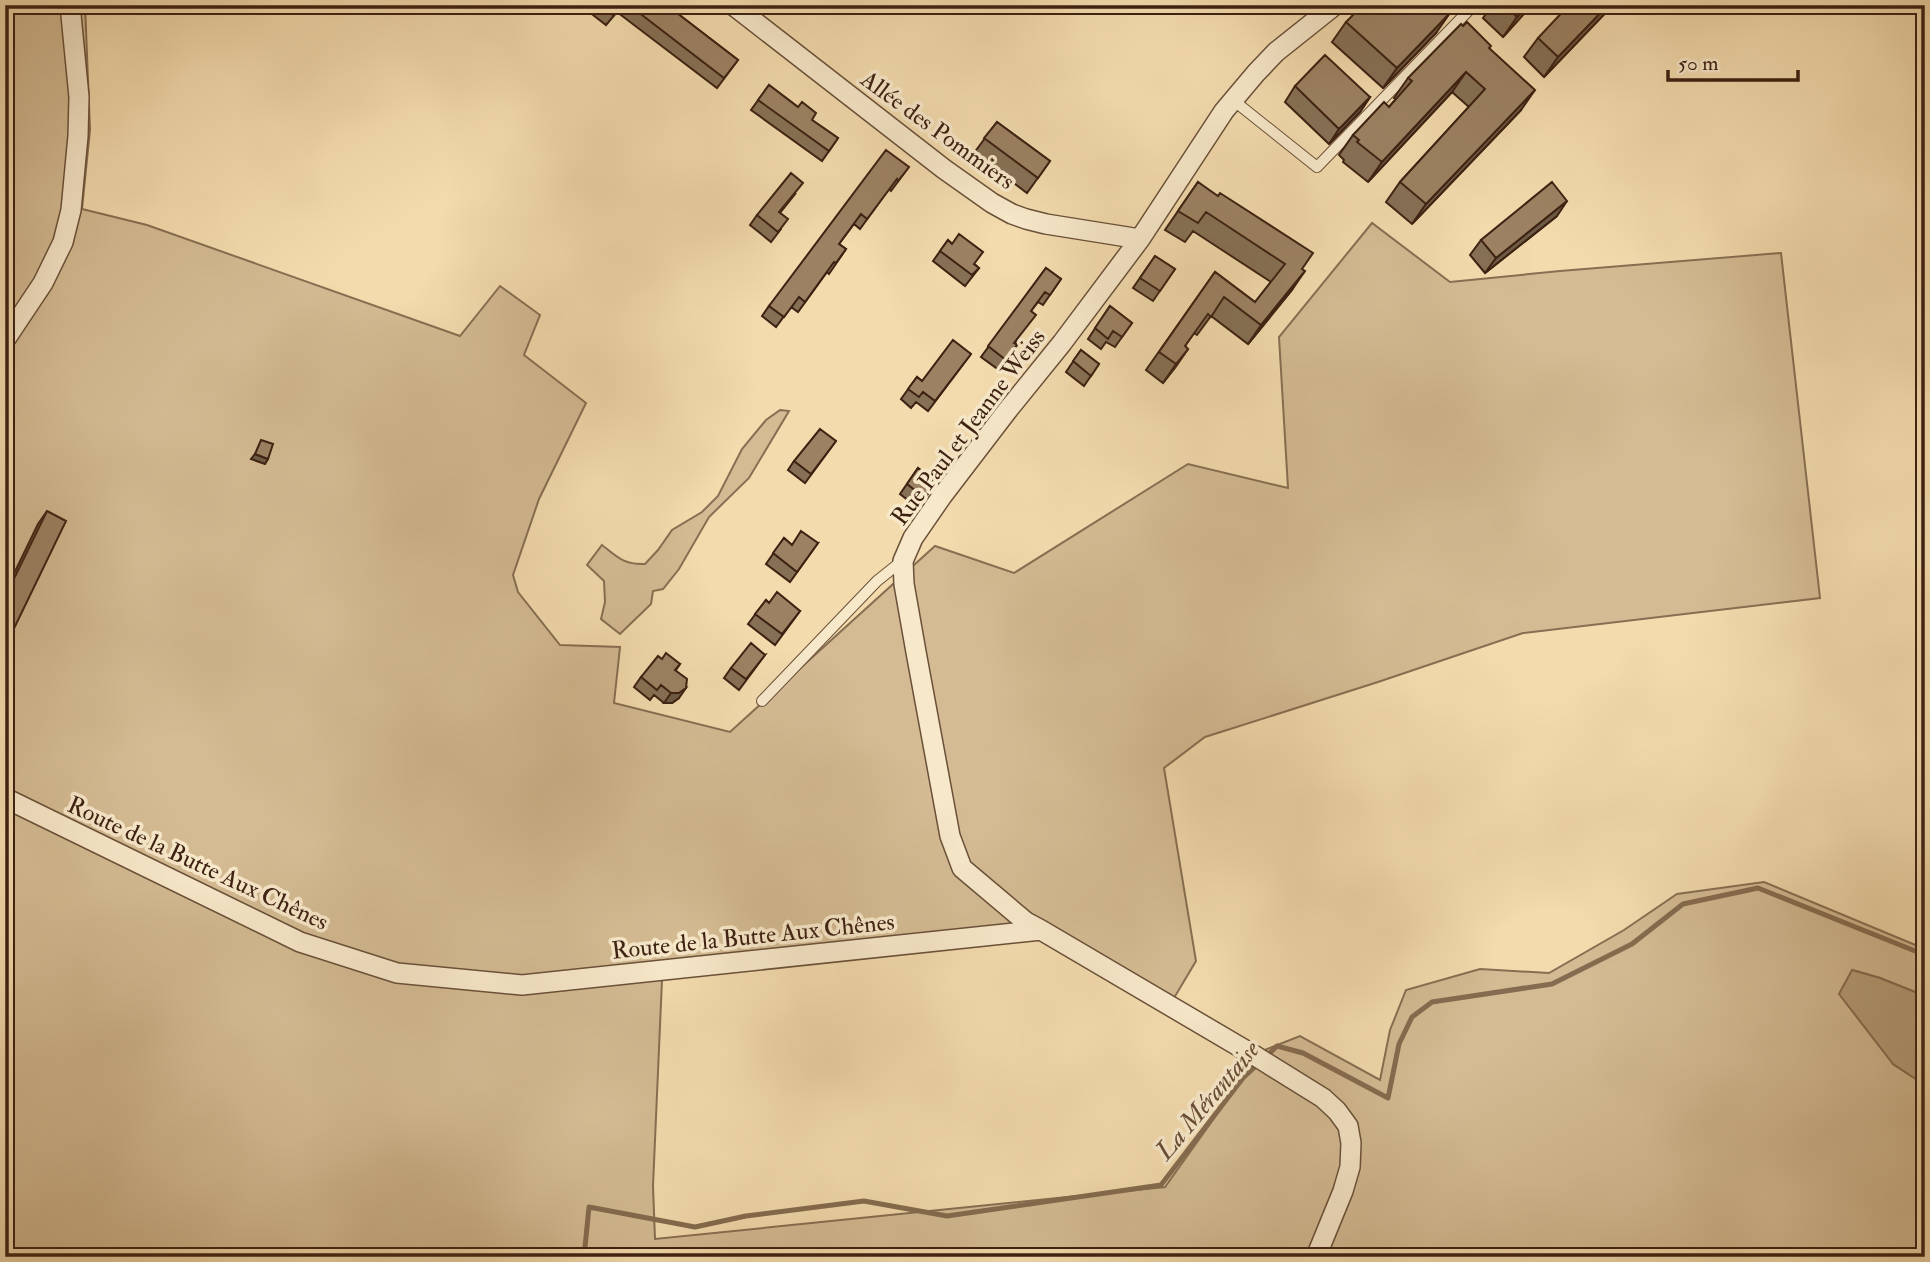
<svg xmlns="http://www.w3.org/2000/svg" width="1930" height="1262" font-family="'IM FELL Double Pica',serif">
  <rect width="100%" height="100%" fill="#f3dbad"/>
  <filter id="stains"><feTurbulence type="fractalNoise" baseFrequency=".00286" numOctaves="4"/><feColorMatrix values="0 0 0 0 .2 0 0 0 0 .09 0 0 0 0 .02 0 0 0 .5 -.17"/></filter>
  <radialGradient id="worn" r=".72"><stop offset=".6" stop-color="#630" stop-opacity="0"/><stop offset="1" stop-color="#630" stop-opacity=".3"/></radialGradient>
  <path fill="#d4bb93" stroke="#886e52" stroke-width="2" d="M5,5h80l5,125 -8,79 65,16 313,111 40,-50 40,29 -16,40 62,48 -47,96 -26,76 5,17 42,53 60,2 -6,56 116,29 205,-186 79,27 174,-109 100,24 -9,-151 93,-114 78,59 110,-11 221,-18 39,345 -297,35 -145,49 -173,55 -41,31 32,193 -22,37 -126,-71 -512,47 126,6 -9,206 2,53 510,-52 97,-136 38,-15 80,44 10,-50 16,-40 74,-21 69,4 75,-43 53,-36 87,-12 161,67v47l-45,-18 -27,-8 40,94 32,21v172h-1920z
    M780,410l9,1 -40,67 -40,39 -30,52 -16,20 -10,2 -2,13 -31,30 -19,-15 4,-17 -1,-21 -17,-16 15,-20c15,12 22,20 43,19l13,-14 14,-20 30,-18 16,-16 24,-47 24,-29z"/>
  <path fill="#b59c78" stroke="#856b4f" stroke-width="2" d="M1852,970l28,8 45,18v89l-32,-21 -54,-70z"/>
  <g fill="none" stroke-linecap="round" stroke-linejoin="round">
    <path stroke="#856b4f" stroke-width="5" d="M1266,1057l11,-11 26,7 85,45 11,-54 13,-27 20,-15 120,-18 80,-40 51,-40 75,-16 167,67
      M584,1257l5,-50 106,20 51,-11 118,-15 83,15 214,-31 82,-107 16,-15"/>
    <defs>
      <path id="service" d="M1233,100l84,67 157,-162
        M762,701l115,-120 25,-20"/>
      <path id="minor" d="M733,5l211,164 48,34 20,11 14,5 20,5 94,15
        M5,340l38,-57 20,-41 8,-32 7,-74 1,-39 -9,-92
        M5,798l295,144 97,31 125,12 519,-55 216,127 66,41 14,13 11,15 3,17 -1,24 -7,24 -27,66
        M1041,930l-15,-8 -64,-54 -12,-32 -34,-184 -12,-68 -1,-23 10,-23 29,-42 65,-85 55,-68 78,-104 84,-128 32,-38 20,-21 59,-47"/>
    </defs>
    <use href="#service" stroke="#6a5039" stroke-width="12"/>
    <use href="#minor" stroke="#6a5039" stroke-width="22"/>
    <use href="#service" stroke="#f7e8ca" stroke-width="10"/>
    <use href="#minor" stroke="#f7e8ca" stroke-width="19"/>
  </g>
  <path fill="#867055" stroke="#3d2112" stroke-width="2" d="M585,5h92l-4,5 65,50 -21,28 -100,-76 -11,13 -22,-17z
    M1492,5h40l-29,32 -20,-19z
    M1613,5l-69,72 -20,-20 14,-19z
    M1346,22l90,11 -53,55 -51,-46z
    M1489,48l32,62 -109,114 -26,-22 14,-20 69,-75 -17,-15 -84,90 -25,-20 1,-2 -5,-5 14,-20 36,-28 7,-8 -2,-1 14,-20z
    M769,85l29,22 14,13 26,18 -16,23 -71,-51z
    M1295,86l75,11 -10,15 -31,32 -44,-42z
    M997,122l53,39 -23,32 -53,-40z
    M909,167l-18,24 -2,-2 -29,40 -6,-5 -15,20 7,5 -17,25 -2,-2 -29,40 -7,-5 -15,20 -14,-11 7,-10z
    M1198,182l104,87 -10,21 -44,54 -37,-28 -14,19 -3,-2 -9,13 3,3 -25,34 -17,-13 69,-98 40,30 16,-20 -78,-51 -8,11 -20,-12z
    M796,193l-16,20 1,16 -10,13 -21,-17 7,-10z
    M1557,216l-72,57 -15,-18 11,-15z
    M948,240l31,28 -14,18 -32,-25z
    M1155,256l20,13 -22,32 -20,-13z
    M1046,268l15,11 -18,26 -5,-3 -7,9 -16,32 2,2 -18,25 -18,-13z
    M1110,306l22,17 -17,24 -9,-5 -5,7 -13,-10z
    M1081,350l18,14 -15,22 -18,-14z
    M971,354l-43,57 -12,-9 -5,6 -10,-9 16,-22 5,4z
    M836,441l-31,42 -17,-13 6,-9z
    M918,468l18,14 -18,26 -18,-14z
    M47,511l-42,136 2,-59 31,-64z
    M784,538l8,7 26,-2 -28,39 -24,-18z
    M766,600l3,3 31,8 -25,34 -27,-21z
    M765,655l-26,35 -15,-12 7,-10z
    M662,659l18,5 -4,6 3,28 -7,5h-8l-10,-8 -4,5 -16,-13 7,-10z"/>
  <path fill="#6d5b45" stroke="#3d2112" stroke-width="2" d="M1528,5h4l-29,32 14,-20z
    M1608,5h5l-69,72 14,-20z
    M1450,13l-14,20 -53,55 14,-20z
    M1466,72l-14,20 -84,90 14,-20z
    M1535,90l-14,20 -109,114 14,-20z
    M1370,97l-10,15 -31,32 10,-15z
    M1567,201l-10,15 -72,57 11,-15z
    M1305,271l-13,19 -44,54 13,-19z
    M1188,349l-13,19 -12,15 13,-19z
    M255,454l13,5 -3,5 -14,-5z
    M686,688l-7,10 -7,5h-8l7,-10z"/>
  <path fill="#9c8263" stroke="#3d2112" stroke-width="2" d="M601,5h20l-8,10z
    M629,5h47l-3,5 65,50 -14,18z
    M1363,5h79l8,8 -53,55 -51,-46z
    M1504,5h24l-11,12z
    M1569,5h39l-50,52 -20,-19z
    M1467,22l24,24 -2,2 46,42 -109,114 -26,-22 85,-93 -19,-17 -84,90 -25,-20 2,-2 -6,-5 31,-33 5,5 23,-26 -4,-3 53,-54 2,2z
    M1325,55l45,42 -31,32 -44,-43z
    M769,85l29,22 4,-5 14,11 -4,7 26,18 -9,13 -71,-51z
    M997,122l53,39 -12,17 -54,-40z
    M886,150l23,17 -11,14 -1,-2 -30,40 -6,-5 -22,30 7,5 -10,14 -2,-1 -29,40 -6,-5 -15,20 -15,-11z
    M791,173l12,10 -24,29 9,7 -10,13 -21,-17z
    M1198,182l20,14 2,-3 93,60 -11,16 3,2 -44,54 -37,-28 -13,20 -3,-3 -23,32 3,3 -12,15 -17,-12 56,-80 40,30 30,-38 -79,-52 -8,11 -20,-12z
    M1552,182l15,19 -71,57 -15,-18z
    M959,234l24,18 -9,12 5,4 -7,7 -32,-24 8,-11 4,4z
    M1155,256l20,13 -15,22 -20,-13z
    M1046,268l15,11 -11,16 -5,-3 -14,19 5,4 -22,28 3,2 -11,15 -18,-14z
    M1110,306l22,17 -10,14 -9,-6 -5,8 -13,-11z
    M953,340l18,14 -36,47 -12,-9 -4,5 -11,-8 9,-12 5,4z
    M1081,350l18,14 -8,12 -18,-15z
    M820,429l16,12 -25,33 -17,-13z
    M261,440l12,4 -5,15 -13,-5z
    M918,468l18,14 -11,16 -18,-14z
    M47,511l19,10 -61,126v-60l4,2z
    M801,531l17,12 -21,29 -24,-19 11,-15 8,7z
    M777,592l23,19 -18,23 -27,-20 11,-14 3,3z
    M751,643l14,12 -19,24 -15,-11z
    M666,653l14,11 -5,6 12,9 -1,9 -7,5h-8l-10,-8 -4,5 -16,-13 17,-21 4,3z"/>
  <g text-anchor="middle" stroke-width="7" stroke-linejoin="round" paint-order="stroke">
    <g font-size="24" fill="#3d2112" stroke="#f7e8ca">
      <text transform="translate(938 130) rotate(36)" y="8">Allée des Pommiers</text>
      <text transform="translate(968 427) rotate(-53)" y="8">Rue Paul et Jeanne Weiss</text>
      <text transform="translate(198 863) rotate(25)" y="8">Route de la Butte Aux Chênes</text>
      <text transform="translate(753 936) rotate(-6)" y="8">Route de la Butte Aux Chênes</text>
    </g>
    <g font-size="26" font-style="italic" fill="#674c36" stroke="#f7e8ca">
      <text transform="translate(1207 1100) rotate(-50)" y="9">La Mérantaise</text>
    </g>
  </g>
  <rect width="1930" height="1262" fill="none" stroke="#f3dbad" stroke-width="28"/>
  <rect x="7" y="7" width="1916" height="1248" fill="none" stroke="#3d2112" stroke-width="3.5"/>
  <rect x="14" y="14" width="1902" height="1234" fill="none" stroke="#3d2112" stroke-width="2"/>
  <path d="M1668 70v10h130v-10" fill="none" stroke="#3d2112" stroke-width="3.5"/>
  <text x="1678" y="70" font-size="21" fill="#3d2112" stroke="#f7e8ca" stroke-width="5" paint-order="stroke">50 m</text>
  <rect width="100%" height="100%" filter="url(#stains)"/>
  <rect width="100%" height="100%" fill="url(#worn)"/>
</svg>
